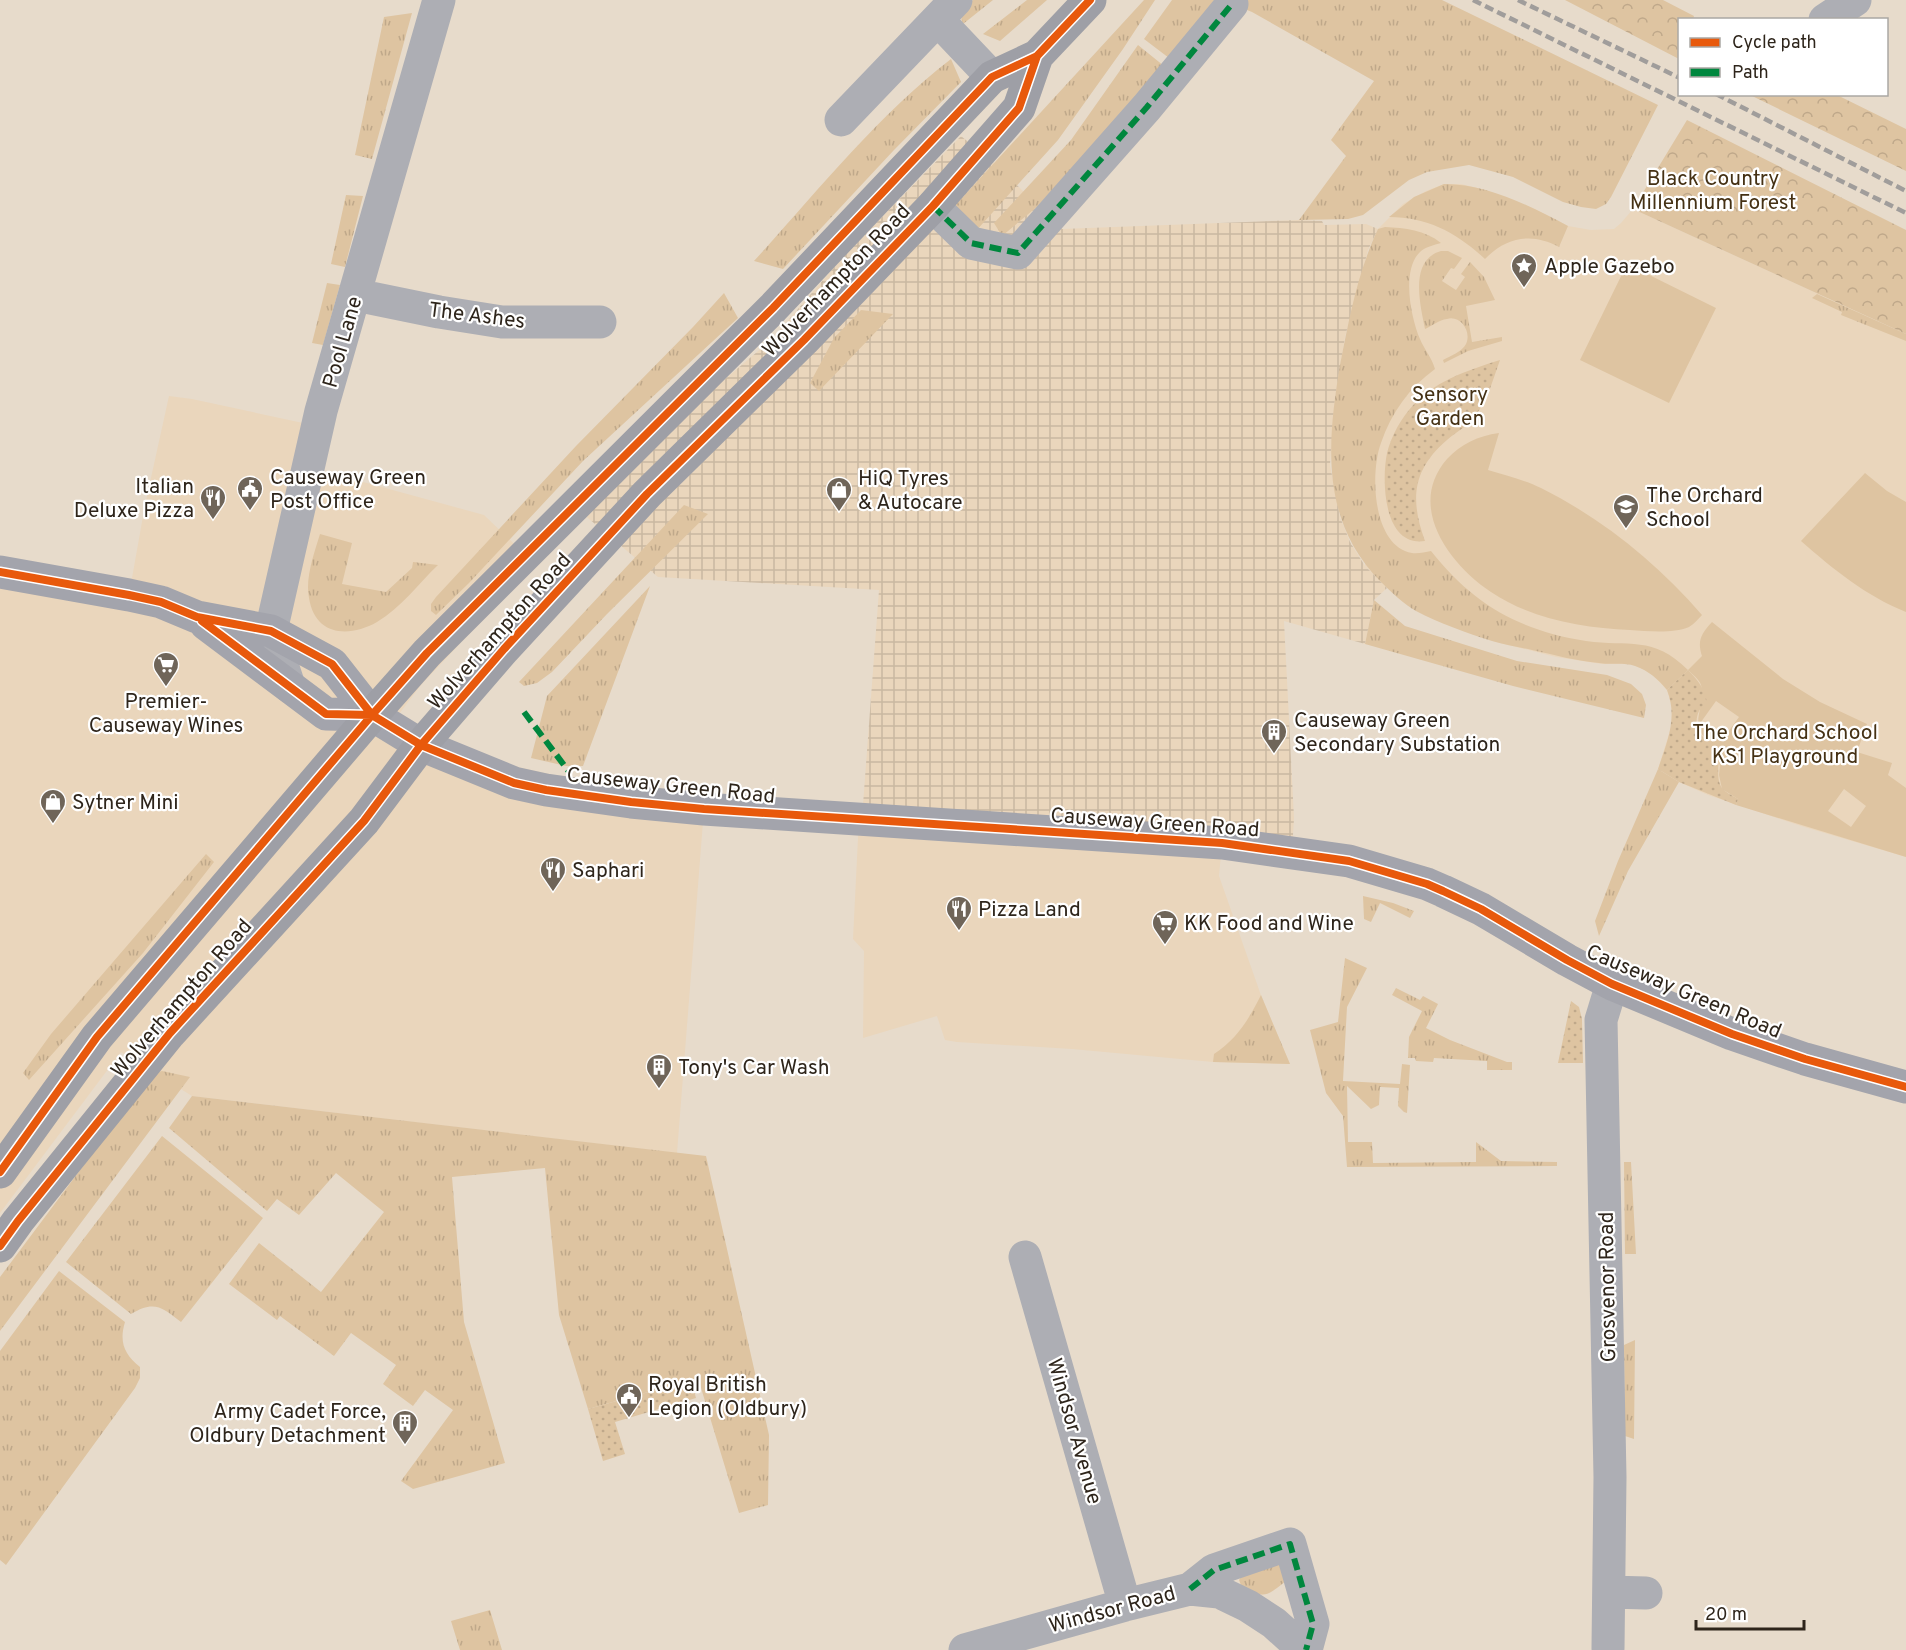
<svg xmlns="http://www.w3.org/2000/svg" width="1906" height="1650" font-family="Overpass,sans-serif">
  <defs>
    <pattern id="industrial-grid" width="8" height="8" patternUnits="userSpaceOnUse" patternTransform="scale(1.5)"><rect width="8" height="8" fill="#ead6bc"/><path d="M0 4h8M4 0v8" fill="none" stroke="#c9b8a1"/></pattern>
    <pattern id="grass-tufts" width="24" height="20" patternUnits="userSpaceOnUse" patternTransform="scale(1.5)"><rect width="24" height="20" fill="#dec4a1"/><path d="M3 7l-1-3M5 7V3M7 7l1-3M15 17l-1-3M17 17v-4M19 17l1-3" fill="none" stroke="#bfa88a"/></pattern>
    <pattern id="forest-crowns" width="20" height="18" patternUnits="userSpaceOnUse" patternTransform="scale(1.5)"><rect width="20" height="18" fill="#dec4a1"/><path d="M2 6a3 3 0 1 1 6 0M12 15a3 3 0 1 1 6 0" fill="none" stroke="#bfa88a"/></pattern>
    <pattern id="garden-dots" width="8" height="8" patternUnits="userSpaceOnUse" patternTransform="scale(1.5)"><rect width="8" height="8" fill="#dec4a1"/><path d="M2 2h.1M6 6h.1" fill="none" stroke="#bfa88a" stroke-width="1.8" stroke-linecap="round"/></pattern>
  </defs>
  <rect width="100%" height="100%" fill="#e7dbcb"/>
  <path fill="#ead6bc" d="M1444,184h17l24,6 50,19 33,17 23,4 23,-1 7,-6 12,-14 273,125v523l-105,-31 -93,-31 -29,-13 -21,-13 15,-48v-11l-6,-20 -16,-17 -19,-9h-30l-46,-7 -63,-16 -106,-53 -22,-22 13,-337 25,-25 23,-13z
    M169,396l23,3 125,27 -9,43 59,14 117,32 51,49 -114,121 -31,41 31,19 283,64 -27,344 -485,-57 -71,-44 -121,161v-641l129,23 16,-90z
    M859,818l363,25 -3,33 44,125 27,63 -77,-2 -141,-13 -115,-7 -12,-2 -8,-24 -74,22 1,-87 -11,-12z"/>
  <path fill="url(#industrial-grid)" d="M961,136l34,28 67,65 237,-9 23,1 2,4 42,-1 12,5 -10,21 -23,87 -10,61 -5,67 10,52 10,25 15,24 22,22 -13,12 -9,44 -81,-23 10,197 -2,34 -430,-34 17,-228 -221,-13 -76,-64 102,-99 87,-74 73,-84z"/>
  <path fill="url(#grass-tufts)" d="M973,0h20l-30,24c-5,-11 3,-17 10,-24z
    M1027,0h20l-47,41 -17,-7z
    M1144,0h11l-32,49 -65,91 -83,92 -24,-22z
    M1172,0h45l-48,58 -25,-19z
    M1222,0h220l216,105 -47,92 -5,7 -10,5 -15,-2 -18,-5 -50,-25 -44,-12 -42,7 -18,8 -46,35 -15,4 -49,1 47,-64 -15,-16 43,-59 -122,-69z
    M412,13l-40,146 -17,-4 29,-138z
    M1138,45l26,21 -126,140 -36,30 -8,-13 77,-83z
    M951,59l10,23 -67,68 -111,119 -29,-8c63,-69 122,-144 197,-202z
    M1444,184c44,0 86,22 124,42l-9,21c-27,-15 -53,-10 -74,12 -28,-26 -57,-42 -96,-42l25,-20z
    M346,195l17,1 -18,71 -14,-3z
    M1385,227c20,1 40,3 56,16 -7,2 -16,4 -21,9 -19,18 -9,66 0,87 4,10 12,19 15,30 -26,19 -44,44 -54,74 -11,29 -9,103 31,110 6,1 13,-1 19,-2 42,53 87,79 155,90 43,6 67,-6 102,29l-21,20c-9,-11 -18,-19 -32,-24 -11,-4 -24,-1 -36,-3 -23,-2 -44,-8 -67,-13 -13,-3 -27,-5 -40,-9 -25,-8 -53,-18 -76,-30 -12,-7 -25,-19 -35,-29 -61,-61 -54,-139 -41,-217 9,-46 18,-94 38,-136z
    M1441,251h7l14,7 -8,11 -3,-1 -9,13 14,9 9,-13 -4,-3 9,-12 14,15 11,23 -29,6 6,36 30,-5v4l-34,10 -24,12 -1,-3c7,-4 19,-8 23,-16 6,-13 -6,-29 -19,-25 -8,1 -15,7 -22,10 -5,-25 -16,-69 16,-78z
    M327,283l13,2 -17,60 -11,-2z
    M724,293l14,25 -155,143 -114,122 -33,32 -5,-4v-7l5,-7 140,-151 117,-119z
    M1817,294l89,40v7l-65,-26 1,-3 -30,-14z
    M861,310l32,4 -74,77 -9,-8 24,-45z
    M684,505l24,9 -101,100 -55,58 -15,11 -13,3 -5,-4z
    M320,534l32,9 -10,41 44,8 26,-24 1,-6 25,3c-20,19 -37,43 -61,57 -28,16 -62,14 -68,-24 -4,-20 5,-44 11,-64z
    M650,586l-67,180h-17l-35,-8 16,-62z
    M1374,600l31,26 112,35 90,14 24,9 11,10 4,11 -2,13 -131,-32 -148,-42z
    M1658,769l21,13 -51,89 -29,65 -4,-15 23,-60z
    M206,854l8,8 -71,91 -114,127 -6,-7 28,-39z
    M1363,896l30,7 21,8 -4,7 -30,-15 -9,19 -7,-3z
    M1345,958l22,10 -20,39 -4,74 57,3 2,-20 8,1 -3,48 -3,-1 -6,-6 1,-18 -19,-1 -1,18 -8,4 -24,-23 1,56h24l1,21 103,-1v-20l25,19 56,1v4l-210,1 -4,-51 -17,-23 -16,-63 28,-8z
    M1396,988l24,12 3,-4 15,8 -12,24 24,12 57,22h5v8h-25v-9l-53,-3 -1,4 -17,-1 -1,-3h-7l1,-21 13,-26 -30,-16z
    M1261,995l29,69 -77,-2 1,-8c23,-15 35,-35 47,-59z
    M162,1071l28,6 -190,254v-54l152,-203z
    M192,1096l514,60 63,279 -1,70 -29,8 -41,-135 -110,31 -29,-94 -14,-147 -93,9 12,145 41,141 -92,26 -12,-8 52,-71 -28,-20 -12,16 -30,-22 13,-19 -45,-32 -17,23 -54,-40 -3,4 -48,-36 30,-41 62,49 63,-80 -48,-39 -37,42 -22,-16 -10,12 -98,-83z
    M162,1136l101,82 -82,104c-19,-15 -27,-22 -50,-8l-65,-52z
    M1624,1162h7l5,92h-11z
    M59,1271l66,51c-6,20 -1,32 15,45v11l-5,10 -129,177 -6,-5v-209z
    M1635,1340l-1,99 -9,-3 -1,-91z
    M1286,1560v21c-21,16 -19,17 -44,7l-3,-8 3,-5z
    M490,1610l12,40h-42l-9,-29z"/>
  <path fill="url(#forest-crowns)" d="M1565,0h98l31,16 -1,3 -13,1 -1,39z
    M1750,95h87l69,34v42z
    M1687,120l219,110v104l-273,-125z"/>
  <path fill="#dec4a1" fill-rule="evenodd" d="M1627,264l89,44 -47,95 -89,-43z
    M1499,433l-11,37c17,5 37,10 53,18 62,31 116,75 161,127 -4,4 -8,9 -13,12 -17,7 -42,4 -59,3 -48,-2 -99,-11 -139,-38 -42,-28 -85,-86 -44,-133 14,-15 31,-23 52,-26z
    M1865,473l22,18 19,11v110c-40,-16 -73,-43 -105,-71z
    M1712,622l71,57 37,23 47,22 -10,28 35,11 -4,12 18,13v69l-170,-52 2,-6 -16,-10 -3,-14 1,-9 -7,-25 -9,-4c-14,-18 3,-32 -3,-52 -2,-6 -9,-11 -13,-15l14,-14c-5,-15 -1,-22 10,-34zM1716,701l23,16 -16,22 -22,-17zM1844,789l22,17 -15,21 -23,-16z"/>
  <path fill="url(#garden-dots)" d="M1500,360c-7,19 -12,40 -25,56 -7,10 -19,16 -28,24 -35,30 -37,60 -22,101 -40,6 -43,-54 -39,-82 2,-16 12,-36 23,-49 24,-29 57,-39 91,-50z
    M1688,670c10,10 17,19 19,33 -12,6 -14,25 -4,34 4,3 9,4 13,7 6,14 -2,33 6,44 3,4 11,8 16,11l-2,6 -57,-23 -21,-13c9,-27 20,-51 9,-79z
    M1571,1001l8,6 3,12 1,44h-25z
    M691,1380l5,18 -81,24 10,32 -22,7 -15,-52z"/>
  <g fill="none" stroke-linecap="round" stroke-linejoin="round">
    <path stroke="#adaeb4" stroke-width="33" d="M938,20l54,57
      M1825,20l30,-20
      M841,120l115,-120
      M933,206l38,37 47,10 129,-146 85,-103
      M356,295l83,17 63,10h98
      M289,686l-18,-55 50,-220 118,-411
      M1025,1257l100,348
      M1190,1589l24,-19 76,-26 23,80 -7,26
      M1609,1592l37,1
      M1608,1648l2,-171 -9,-457 11,-36
      M965,1650l160,-45 65,-16 29,3 29,14 26,17 30,27"/>
    <path stroke="#a3a4ac" stroke-width="33" d="M0,572l129,23 32,7 36,15 74,14 61,33 40,51 49,30 93,38 32,7 85,12 73,7 518,34 127,18 78,23 16,7 38,18 86,51 45,24 120,50 73,25 101,28
      M206,624l120,90 46,1"/>
    <path stroke="#9e9fa6" stroke-width="33" d="M0,1172l97,-135 275,-322 55,-62 346,-345 219,-231 45,-21 53,-56
      M0,1246l18,-25 152,-188 194,-212 57,-76 83,-96 143,-155 157,-154 129,-134 86,-98 18,-52"/>
    <path stroke="#a09d9b" stroke-width="4.5" stroke-dasharray="9 4.5" stroke-linecap="butt" d="M1473,0l433,213
      M1518,0l162,78
      M1716,94l190,97"/>
    <path stroke="#00873e" stroke-width="6" stroke-dasharray="12 6" stroke-linecap="butt" d="M933,206l38,37 47,10 129,-146 85,-103
      M524,712l46,61
      M1190,1589l24,-19 76,-26 23,80 -7,26"/>
    <defs>
      <path id="cycleway" d="M0,572l129,23 32,7 36,15 74,14 61,33 40,51 49,30 93,38 32,7 85,12 73,7 518,34 127,18 78,23 16,7 38,18 86,51 45,24 120,50 73,25 101,28
        M202,621l124,93 46,1
        M0,1172l97,-135 275,-322 55,-62 346,-345 219,-231 45,-21 53,-56
        M0,1246l18,-25 152,-188 194,-212 57,-76 83,-96 143,-155 157,-154 129,-134 86,-98 18,-52"/>
    </defs>
    <use href="#cycleway" stroke="#fff" stroke-width="11"/>
    <use href="#cycleway" stroke="#e8590c" stroke-width="8"/>
  </g>
  <defs>
    <symbol id="sight-pin" viewBox="-11 -11 22 30"><path d="M0 17L-7.5 6A9.5 9.5 0 1 1 7.5 6Z" fill="#6f6559" stroke="#fff"/><path d="M0-6L1.8-2.2L6-1.7L2.9 1.2L3.7 5.4L0 3.3L-3.7 5.4L-2.9 1.2L-6-1.7L-1.8-2.2Z" fill="#fff"/></symbol>
    <symbol id="civic-pin" viewBox="-11 -11 22 30"><path d="M0 17L-7.5 6A9.5 9.5 0 1 1 7.5 6Z" fill="#6f6559" stroke="#fff"/><path d="M-.6-6.5H3V-4.5H.6V-3L4-1V1h2V6H-6V1h2V-1L-.6-3ZM-1.2 2.5V6h2.4V2.5Z" fill="#fff"/></symbol>
    <symbol id="shop-pin" viewBox="-11 -11 22 30"><path d="M0 17L-7.5 6A9.5 9.5 0 1 1 7.5 6Z" fill="#6f6559" stroke="#fff"/><path d="M-5-2.5h2.3a2.7 3.5 0 0 1 5.4 0H5L5.5 6h-11ZM-1.5-2.5h3a1.5 2.3 0 0 0-3 0Z" fill="#fff"/></symbol>
    <symbol id="restaurant-pin" viewBox="-11 -11 22 30"><path d="M0 17L-7.5 6A9.5 9.5 0 1 1 7.5 6Z" fill="#6f6559" stroke="#fff"/><path d="M-5-6h1v4h1v-4h1v4h1v-4h1v5L-1.5 .5V6h-2V.5L-5-1ZM5-6V6H3V1.5H1.5Q1.5-4 5-6Z" fill="#fff"/></symbol>
    <symbol id="school-pin" viewBox="-11 -11 22 30"><path d="M0 17L-7.5 6A9.5 9.5 0 1 1 7.5 6Z" fill="#6f6559" stroke="#fff"/><path d="M0-5L7-2L0 1L-7-2ZM-4 1L0 2.5L4 1V4Q0 6-4 4Z" fill="#fff"/></symbol>
    <symbol id="supermarket-pin" viewBox="-11 -11 22 30"><path d="M0 17L-7.5 6A9.5 9.5 0 1 1 7.5 6Z" fill="#6f6559" stroke="#fff"/><path d="M-6-5.5h2.5l.6 2H6L4.5 2H-2.5L-4.4-4H-6ZM-1.5 3.2a1.3 1.3 0 1 0 .1 0ZM3 3.2a1.3 1.3 0 1 0 .1 0Z" fill="#fff"/></symbol>
    <symbol id="building-pin" viewBox="-11 -11 22 30"><path d="M0 17L-7.5 6A9.5 9.5 0 1 1 7.5 6Z" fill="#6f6559" stroke="#fff"/><path d="M-4-6H4V6H1V3H-1V6H-4ZM-2.5-4.3h1.7v1.8h-1.7ZM.8-4.3h1.7v1.8H.8ZM-2.5-1h1.7V.8h-1.7ZM.8-1h1.7V.8H.8Z" fill="#fff"/></symbol>
  </defs>
  <g fill-rule="evenodd">
    <use href="#sight-pin" x="1509" y="251" width="30" height="40"/>
    <use href="#civic-pin" x="235" y="474" width="30" height="40"/>
    <use href="#shop-pin" x="824" y="475" width="30" height="40"/>
    <use href="#restaurant-pin" x="198" y="483" width="30" height="40"/>
    <use href="#school-pin" x="1611" y="492" width="30" height="40"/>
    <use href="#supermarket-pin" x="151" y="650" width="30" height="40"/>
    <use href="#building-pin" x="1259" y="717" width="30" height="40"/>
    <use href="#shop-pin" x="38" y="787" width="30" height="40"/>
    <use href="#restaurant-pin" x="538" y="855" width="30" height="40"/>
    <use href="#restaurant-pin" x="944" y="894" width="30" height="40"/>
    <use href="#supermarket-pin" x="1150" y="908" width="30" height="40"/>
    <use href="#building-pin" x="644" y="1052" width="30" height="40"/>
    <use href="#civic-pin" x="614" y="1381" width="30" height="40"/>
    <use href="#building-pin" x="390" y="1408" width="30" height="40"/>
  </g>
  <g text-anchor="middle" stroke-width="4.5" stroke-linejoin="round" paint-order="stroke">
    <g font-size="21" fill="#453114" stroke="#fff">
      <text x="1713" y="185">Black Country<tspan x="1713" dy="24">Millennium Forest</tspan></text>
      <text x="1450" y="401">Sensory<tspan x="1450" dy="24">Garden</tspan></text>
      <text x="1785" y="739">The Orchard School<tspan x="1785" dy="24">KS1 Playground</tspan></text>
    </g>
    <g font-size="21" fill="#2e251b" stroke="#fff" text-anchor="start">
      <text x="1544" y="273">Apple Gazebo</text>
      <text x="270" y="484">Causeway Green<tspan x="270" dy="24">Post Office</tspan></text>
      <text x="858" y="485">HiQ Tyres<tspan x="858" dy="24">&amp; Autocare</tspan></text>
      <text x="194" y="493" text-anchor="end">Italian<tspan x="194" dy="24">Deluxe Pizza</tspan></text>
      <text x="1646" y="502">The Orchard<tspan x="1646" dy="24">School</tspan></text>
      <text x="166" y="708" text-anchor="middle">Premier-<tspan x="166" dy="24">Causeway Wines</tspan></text>
      <text x="1294" y="727">Causeway Green<tspan x="1294" dy="24">Secondary Substation</tspan></text>
      <text x="72" y="809">Sytner Mini</text>
      <text x="572" y="877">Saphari</text>
      <text x="978" y="916">Pizza Land</text>
      <text x="1184" y="930">KK Food and Wine</text>
      <text x="678" y="1074">Tony's Car Wash</text>
      <text x="648" y="1391">Royal British<tspan x="648" dy="24">Legion (Oldbury)</tspan></text>
      <text x="386" y="1418" text-anchor="end">Army Cadet Force,<tspan x="386" dy="24">Oldbury Detachment</tspan></text>
    </g>
    <g font-size="21" fill="#2e251b" stroke="#fff">
      <text transform="translate(836 280) rotate(-46)" y="7">Wolverhampton Road</text>
      <text transform="translate(477 315) rotate(7)" y="7">The Ashes</text>
      <text transform="translate(342 342) rotate(-74)" y="7">Pool Lane</text>
      <text transform="translate(499 631) rotate(-48)" y="7">Wolverhampton Road</text>
      <text transform="translate(671 785) rotate(6)" y="7">Causeway Green Road</text>
      <text transform="translate(1155 822) rotate(4)" y="7">Causeway Green Road</text>
      <text transform="translate(1684 991) rotate(23)" y="7">Causeway Green Road</text>
      <text transform="translate(181 998) rotate(-49)" y="7">Wolverhampton Road</text>
      <text transform="translate(1607 1287) rotate(-91)" y="7">Grosvenor Road</text>
      <text transform="translate(1075 1431) rotate(74)" y="7">Windsor Avenue</text>
      <text transform="translate(1112 1609) rotate(-15)" y="7">Windsor Road</text>
    </g>
  </g>
  <rect x="1678" y="18" width="210" height="78" fill="#ffffff" stroke="#aba8a4" stroke-width="1.5"/>
  <rect x="1690" y="38" width="30" height="9" fill="#e8590c" stroke="#aba8a4" stroke-width="1.5"/>
  <text x="1732" y="48" font-size="18" fill="#2e251b">Cycle path</text>
  <rect x="1690" y="68" width="30" height="9" fill="#00873e" stroke="#aba8a4" stroke-width="1.5"/>
  <text x="1732" y="78" font-size="18" fill="#2e251b">Path</text>
  <path d="M1696 1620v9h108v-9" fill="none" stroke="#2e251b" stroke-width="3"/>
  <text x="1705" y="1620" font-size="18" fill="#2e251b" stroke="#ffffff" stroke-width="4.5" paint-order="stroke">20 m</text>
</svg>
